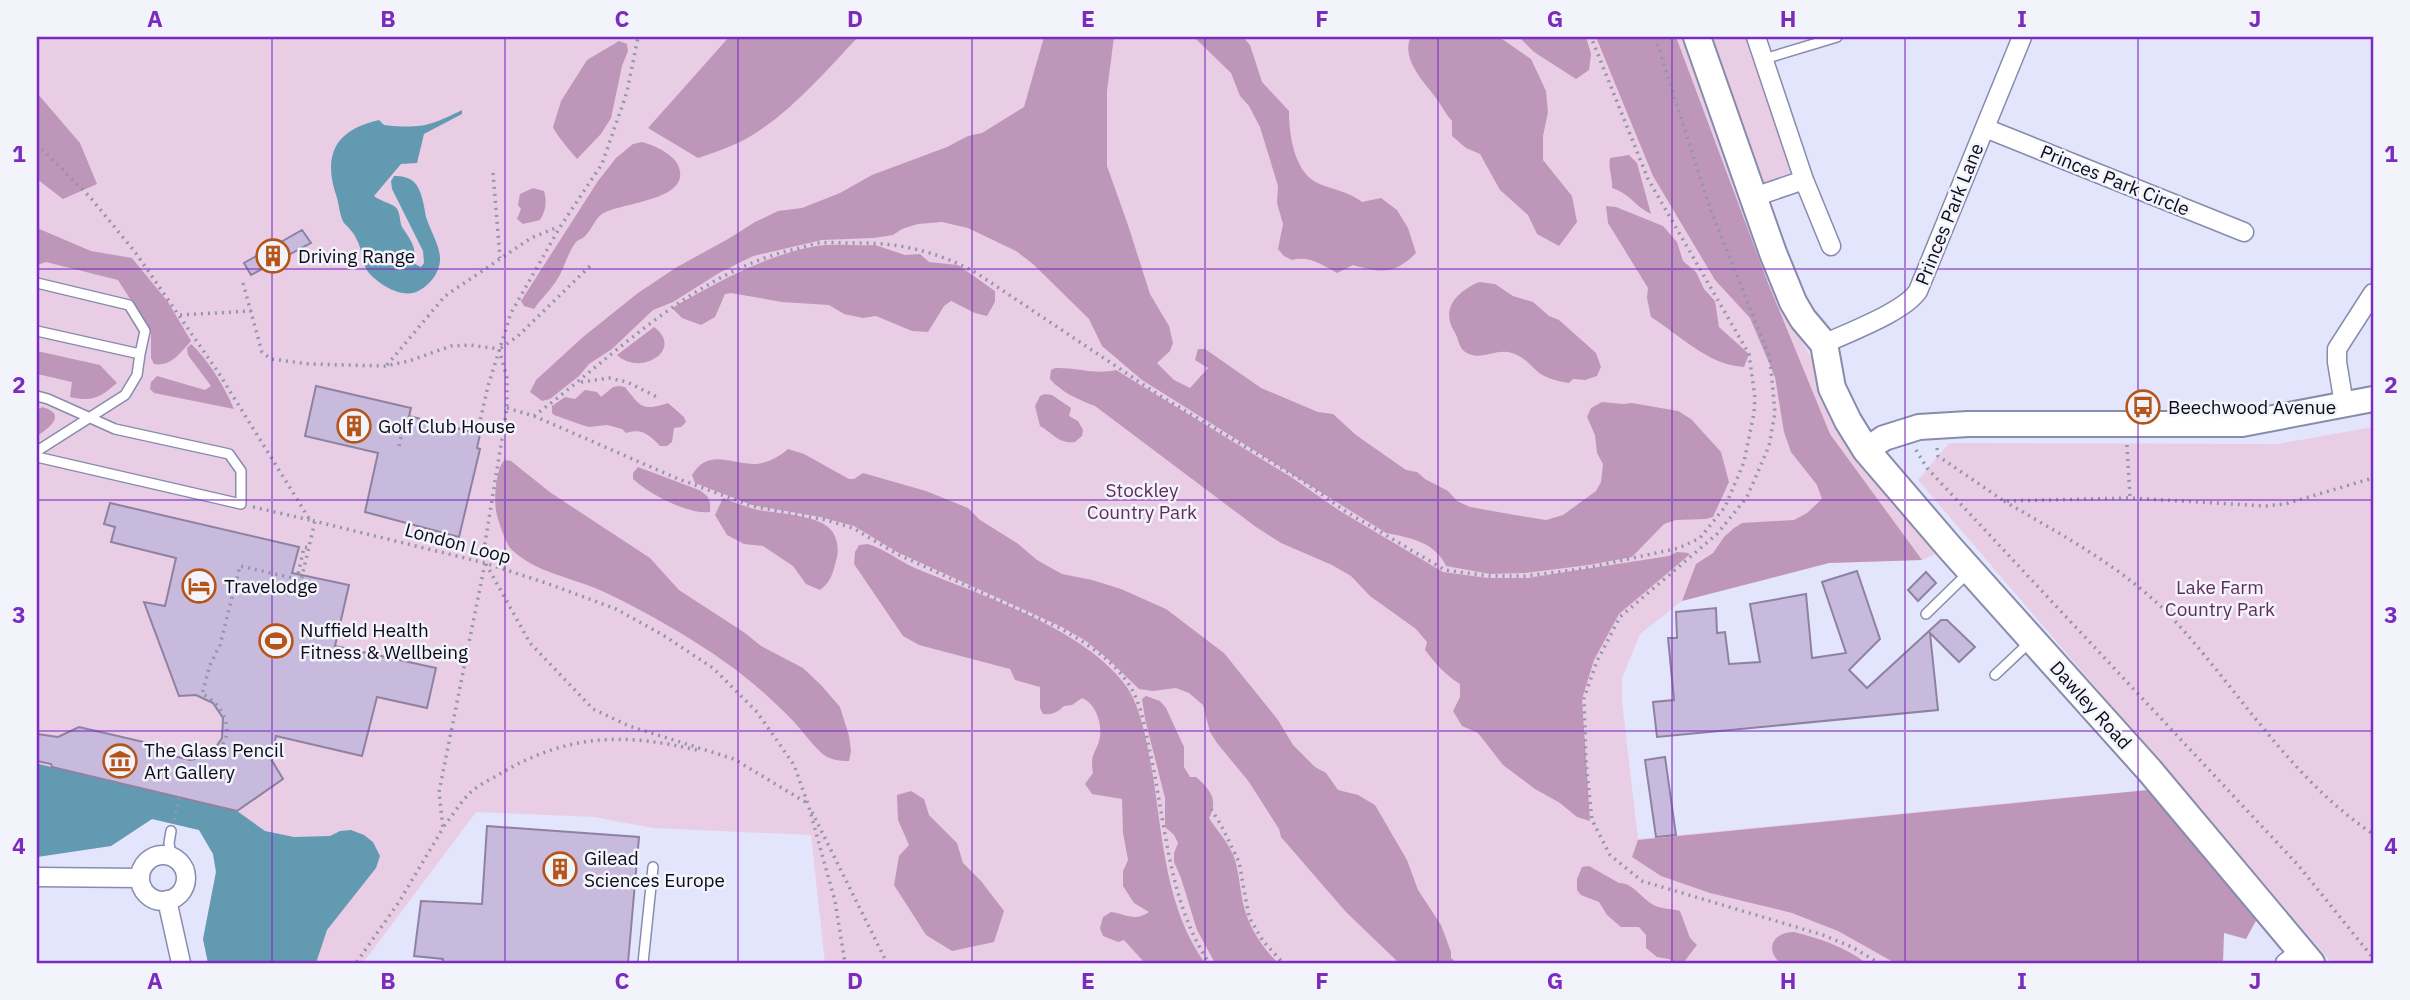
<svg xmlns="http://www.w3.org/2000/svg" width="2410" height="1000" font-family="'IBM Plex Sans',sans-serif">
  <rect width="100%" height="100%" fill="#e2e5fb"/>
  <path fill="#e9cde5" d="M37,37h1644l87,246 80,138 102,127 -28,12 -93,3 -147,38 -42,33 -18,44v24l16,137 463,-45 114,169h-1390l-14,-128 -158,-7 -59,-11 -118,-5 -113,151h-155l-5,-24 13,-67 -3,-18 -14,-24 -47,-11 -41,27 -74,11z
    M1698,37h58l48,143 -50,17z
    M2373,427v536h-41l-414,-483 31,-37 329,1z"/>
  <path fill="#be96ba" d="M729,37h129c-34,36 -69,78 -114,103 -14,7 -30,13 -46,18l-50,-30z
    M1044,37h70l-7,54v75l21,59 22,69 19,32 4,17 -3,8 -13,12 17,17 16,8 18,-20 -13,-8 3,-11h7l56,39 57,24 15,2 23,21 50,35 11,2 8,7 23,12 9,10 13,6 45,8 31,5 17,-5 33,-24 5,-9 2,-18 -6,-11 -2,-18 -8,-18 4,-9 11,-6 21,2 9,-1 46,8 13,8 30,33 8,30 -16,35 -7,2 -30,1 -12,4 -32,33 -43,8 -64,8 -35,1 -44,-8c-11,-24 -35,-28 -60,-33l-244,-153 -40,-34 -13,-27 -56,-55 -17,-13 -48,-23 -26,-6 -24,2 -16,5 -9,6 -19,3 -52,2 -69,16 -34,17 -46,29 -20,8 -41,39 -23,15 -10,12 -29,23 -8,2 -12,-9 6,-12 47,-43 55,-44 39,-26 51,-28 27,-17 23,-11 24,-3 38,-15 32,-18 75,-28 21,-11 14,-3 42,-26z
    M1194,37h49l7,8 12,37 27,29c0,21 4,53 22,68 10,9 35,10 51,23l19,-4 16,12 11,18 8,25c-22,22 -34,20 -63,12l-16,8c-14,-8 -29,-18 -45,-13l-8,-4 -6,-7 5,-25 -6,-21 1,-17 -18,-59 -11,-21 -9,-10 -9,-23z
    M1411,37h88l32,22 15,32 2,21 -5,24v24l29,36 5,26 -18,24 -22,-12 -9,-19 -28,-25 -20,-36 -14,-6 -14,-12v-15c-7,-8 -10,-15 -16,-23 -12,-16 -36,-40 -25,-61z
    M1519,37h67l5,17 -2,16 -13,9 -42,-27z
    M1596,37h80l92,246 62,151 92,126 -93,3 -147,38 14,-37 17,-11 11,-16 10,-9 8,-5 52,-3 13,-7 15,-14 -5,-14 -26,-33 -7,-20 -9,-55 -25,-59 -35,-38 -62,-104z
    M619,41l8,3 1,7 -6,15 -11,52 -10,16 -24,25c-8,-10 -18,-20 -24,-32l8,-26 26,-41z
    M37,93l43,50 17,41 -34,15 -26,-20z
    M642,142c12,3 31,12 36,23 16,36 -59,37 -76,49 -7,5 -10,15 -16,21 -2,3 -6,4 -9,6 -10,11 -13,31 -23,43 -6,9 -14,16 -20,25l-10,-3 -3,-5 77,-120 18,-23 17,-14z
    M1629,155l8,8 14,51c-18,-9 -19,-19 -39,-26 1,-10 -4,-19 -2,-30z
    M533,188l11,3c3,11 2,19 -4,29l-17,4 -6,-5 4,-10 -3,-4 2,-11z
    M1606,206l10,1 47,19 14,16 6,19 13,11 8,17 11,12 4,26 30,27 -5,13c-36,-2 -64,-32 -93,-50l-4,-19 1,-10 -40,-65z
    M37,228l54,23 41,7 36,44 23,39c-11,12 -20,26 -37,23l-3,-6v-26l-33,-52 -72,-18 -9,3z
    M875,245l30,10 15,-1 9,8 29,3 37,26v11l-8,14 -12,-3 -24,-12 -7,5 -16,26 -16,-1 -36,-15 -13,2 -19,-4 -15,-9 -47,-3 -51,-9 -6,1 -10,23 -14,8 -19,-7 -10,-10c46,-26 91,-52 144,-62 18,-3 40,0 59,-1z
    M1479,282l16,2 18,12 20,6 16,14 10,4 37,33 5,14 -4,9 -12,4 -12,-1 -4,4c-11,-2 -22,-4 -31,-11 -9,-8 -14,-15 -26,-19 -15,-5 -29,7 -43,1 -8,-3 -10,-10 -12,-17 -2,-5 -6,-10 -7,-15 -5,-20 13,-33 29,-40z
    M654,327c31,23 -14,50 -37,28z
    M191,344c16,14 35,45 43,65l-80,-16 -4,-4 1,-7 6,-6 48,14 6,-4 -23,-31 -1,-7z
    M37,351l63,14 17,18c-18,15 -24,19 -47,14l2,-15 -35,-8z
    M1055,368c21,-1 40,7 61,2l175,107 49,34 103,61 45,6h39l142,-22 8,-4 12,1v2l-70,59 -25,46 -12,39 8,122 -13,-4 -17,-14 -25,-14 -32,-24 -25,-32 -16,-7 -9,-15 7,-14v-13c-15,-9 -24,-20 -35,-34l2,-8 -11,-13 -46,-33 -19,-20 -19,-11 -51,-22 -25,-16 -161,-121c-16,-6 -34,-14 -45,-27l1,-9z
    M619,386l6,1c16,21 18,24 43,16l16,14 2,5 -5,5 -7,1 -2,14 -5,4h-7c-11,-11 -17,-18 -34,-13l-4,-4 -15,-4 -18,2 -10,-3 -25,-9 -2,-2v-7l13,-9 10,2 10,-9 12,2 4,5 12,-10z
    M1045,394l7,1 19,13 -2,8 9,5 5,9 -1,6 -7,6c-17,2 -22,-9 -35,-16l-5,-20 5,-10z
    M42,407c26,7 7,21 -5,29v-26z
    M788,449l16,5 45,25h5l9,-6 63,18 42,17 12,12 37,23 20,17 25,14 30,6 29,9 45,20 58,44 54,67 15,25 22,22 11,6 12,17 20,5 17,10 32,55 11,30 23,35 10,27v6l6,5h-58l-53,-51 -65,-75 -2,-8 -30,-47 -32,-39 -7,-11 -7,-27 -14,-12 -13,-5 -23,3 -14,-2 -31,-30 -22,-18 -24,-14 -165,-75 -43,-26 -34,-9 -68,-12 -57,-22 -3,-8c16,-26 36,-12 61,-11 13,0 26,-7 35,-15z
    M505,460l6,1 40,32 99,65 29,32 66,43 16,13 42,22 18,17 19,22 9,29 2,15 -2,10c-9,0 -18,-1 -25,-6 -9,-7 -21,-23 -29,-32 -17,-18 -36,-35 -55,-50 -39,-30 -93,-61 -138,-82 -30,-14 -67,-18 -91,-42 -4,-3 -15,-33 -15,-39 -2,-11 0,-44 9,-50z
    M638,467l61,23c10,6 12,10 11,22 -21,3 -61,-18 -77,-33v-6z
    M723,498c10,4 21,8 31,11 21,5 58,5 74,18 9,7 11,21 9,30 -4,15 -5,24 -17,33l-14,-6 -13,-18 -30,-20 -19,-2 -17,-9 -12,-20z
    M868,544c17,5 31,17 47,24 65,27 169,60 211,118 16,22 22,63 27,90 10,64 13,133 52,187l-62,-2 -19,-21 -6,2 -15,-6 -3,-8 3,-11 8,-5c15,2 24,10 38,0l-15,-9 -11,-17v-15l5,-11 -5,-27 -1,-34 -30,-5 -7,-10 8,-11c-4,-21 5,-21 7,-37 2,-14 -5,-33 -18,-38l-10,7 -8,1c-6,6 -12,9 -21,8l-3,-6v-21l-25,-7 -5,-11 -91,-24 -16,-9 -49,-72 1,-12 4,-7z
    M1146,696l14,5 6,7 18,39v20l6,10h6c14,12 23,23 13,41 9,14 21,26 26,42 4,14 5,28 8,43 5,23 18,43 35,60h-63l-18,-33 -16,-52 -7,-16v-9l4,-10 -4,-8 -9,-8v-29l-20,-79 -3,-20z
    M2148,790l30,29 80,98 -12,22 -22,-6 -1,30h-328l-57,-32 -46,-18 -82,-20 -49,-17 -29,-19 6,-17z
    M911,791l13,8 5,16 28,28 6,20 18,18 23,30 -10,31 -42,9 -26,-16 -32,-50 5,-29 10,-11 -11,-25 -1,-25z
    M1589,866l30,17c12,-1 22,14 33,21 10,6 18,4 28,7l10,27 7,7 -13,17h-11l-4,-3 -12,-2 -11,-9v-13l-7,-8h-18l-14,-12 -8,-13 -18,-7 -4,-5v-11l5,-12z
    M1794,932c25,6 51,15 72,31h-86c-16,-15 -6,-31 14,-31z"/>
  <path fill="#629ab2" d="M462,110v4l-38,20 -7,29 -16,1 -27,32c6,5 14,6 20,10 7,4 5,15 8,21 9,14 14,18 13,37l6,3 3,-4 -1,-12 -31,-62 -1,-8 3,-5c7,0 15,1 20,6 8,8 10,24 12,35 4,13 13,27 14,40 1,16 -13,32 -27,36 -15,3 -34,-9 -43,-19 -9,-9 -7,-23 -13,-34 -3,-7 -8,-12 -13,-17 -4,-6 -5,-18 -7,-25 -15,-43 -2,-68 42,-78l5,5c36,4 46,1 78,-15z
    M39,764l198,47 28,20 29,6 36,-1 10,-5 11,-1 13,5 9,7 7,14 -4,12 -49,62 -11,33h-108l-5,-24 13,-67 -3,-18 -14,-24 -47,-11 -41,27 -74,11v-92z"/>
  <path fill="#c8badc" stroke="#8f81a1" stroke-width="2" d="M302,230l9,13 -60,32 -7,-12z
    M316,386l95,22 -2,8 71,18 -3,14 3,1 -21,88 -94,-25 13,-59 -73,-17z
    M110,503l189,44 -7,26 57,12 -14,61 101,22 -9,40 -50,-11 -15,59 -86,-20 -5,23 12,20 -46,32 -185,-44 -1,-3 -14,-3v-27l21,3 21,-10 86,20 9,9 16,4 11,-2 11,-5 10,-15 1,-20 -10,-15 -17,-8 -17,1 -35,-94 21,4 11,-48 -65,-16 4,-15 -11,-3z
    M1857,571l23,68 -31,31 18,18 74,-68h6l28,27 -16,15 -29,-29 8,77 -281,27 -4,-35 21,-2 -6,-62h9l-1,-26 40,-4 1,25 8,-1 4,32 31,-2 -10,-58 56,-10 6,64 34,-5 -24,-71z
    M1926,572l10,11 -18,18 -10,-11z
    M1665,757l11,78 -20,2 -11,-77z
    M487,826l152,11 -11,126h-185v-4l-29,-3 7,-55 61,3z"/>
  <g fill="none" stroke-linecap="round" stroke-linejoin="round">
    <defs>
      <path id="lane" d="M1764,59l73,-22
        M37,283l92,22 16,26 -5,23
        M37,331l103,23 -3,21 -12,20 -88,56
        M37,396l11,3 67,30 114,25 12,17v33l-204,-47
        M1926,614l43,-42
        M1995,675l36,-34
        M171,856l-2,-13 2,-12
        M643,963l10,-96"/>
      <path id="street" d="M1756,37l48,143 27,66
        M1985,128l259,104
        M1754,197l50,-17
        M1824,344c25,-12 80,-32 94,-53l104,-254
        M2344,404l-7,-42v-13l36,-56
        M140 878a23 23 0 1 1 46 0a23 23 0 1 1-46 0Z
        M37,877l103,1
        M167,900l14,63
        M2285,963l16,-12"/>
      <path id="secondary" d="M1866,450l18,-12 35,-11 49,-3h274l131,-25"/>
      <path id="primary" d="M1697,37l76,216 20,49 10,17 21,25 8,44 16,33 18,29 84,98 200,223 161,192"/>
    </defs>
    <use href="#lane" stroke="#878cad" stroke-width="12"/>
    <use href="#street" stroke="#878cad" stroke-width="21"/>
    <use href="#secondary" stroke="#878cad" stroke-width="28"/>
    <use href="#primary" stroke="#878cad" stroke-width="30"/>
    <path stroke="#9395a8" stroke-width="3.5" stroke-dasharray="2 5" stroke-linecap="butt" d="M1655,37l55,171 60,150 5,55 -6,33 -22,51 -30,37 -97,83 -23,44 -13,37 2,64 6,58 18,35 32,26 181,54 29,12 27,16
      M37,144l53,53 45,55 83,120 92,148 175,43 64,21 67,25 47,26 50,33 44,44 37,53 14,39 27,97 10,62
      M493,173l7,85
      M243,283l19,69 9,7 38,5 76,2 24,-5 42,-15 19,-1 29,4 8,29v30l-22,135v20l-46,229 4,36 -44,74 -43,61
      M180,315l71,-4
      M501,348l17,-12 75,-73
      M387,365l58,-69 86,-58 27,-11
      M581,382l28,-4 18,4 32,16
      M507,408l27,8c80,-60 154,-138 253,-165 11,-2 21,-6 32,-8 10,-1 21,0 32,0 48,-1 86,8 127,31l184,123 138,82 45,32 100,59 44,6h36l57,-7 97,-21 21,-10 25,-31 19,-45 10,-49 1,-15 -6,-44 -101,-175 -57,-142
      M534,416l142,62 76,28 74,14 27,8 44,26 163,74c26,15 53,32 70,58 12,20 15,44 20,66 16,72 18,148 59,211
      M479,426l9,-40 23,-73 49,-86 42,-63 25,-72 11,-55
      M2127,445l3,53
      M399,446l7,-30
      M1937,448l1,8 66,45 126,-3 136,8 19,-2 88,-26
      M1916,450l11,18 371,397 75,93
      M2004,501c59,35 123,68 170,119 66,72 117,159 199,214
      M253,507l57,13
      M486,564l44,79 63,66 36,17 105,33 73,44
      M300,585l15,-64
      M206,756c33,-10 23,-50 -4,-62l8,-29 10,-20 20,-79 57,13 7,-32 5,1
      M1211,809l10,16 18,37 10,55 14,24 20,22
      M812,812l75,151
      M174,820l5,-22
      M444,826c9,-11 17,-25 27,-34 9,-8 22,-14 32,-20 68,-39 123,-39 198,-21"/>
    <use href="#lane" stroke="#fff" stroke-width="9"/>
    <use href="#street" stroke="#fff" stroke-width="18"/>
    <use href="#secondary" stroke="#fff" stroke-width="24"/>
    <use href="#primary" stroke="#fff" stroke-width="26"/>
  </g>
  <path fill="none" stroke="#7b2cbf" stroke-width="2" stroke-opacity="0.55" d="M272,37v926M505,37v926M738,37v926M972,37v926M1205,37v926M1438,37v926M1672,37v926M1905,37v926M2138,37v926M37,269h2336M37,500h2336M37,731h2336"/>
  <defs>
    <symbol id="building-ring" viewBox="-11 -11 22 22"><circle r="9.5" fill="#f2f3fb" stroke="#b65418" stroke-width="1.5"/><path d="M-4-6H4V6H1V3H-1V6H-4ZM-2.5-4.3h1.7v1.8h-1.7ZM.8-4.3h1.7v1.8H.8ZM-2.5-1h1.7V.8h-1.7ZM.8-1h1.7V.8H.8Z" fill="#b65418"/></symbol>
    <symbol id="bus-ring" viewBox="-11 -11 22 22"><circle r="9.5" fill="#f2f3fb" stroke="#b65418" stroke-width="1.5"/><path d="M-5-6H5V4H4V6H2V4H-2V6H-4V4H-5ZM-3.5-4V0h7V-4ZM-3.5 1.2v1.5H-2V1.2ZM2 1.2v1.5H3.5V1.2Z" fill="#b65418"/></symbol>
    <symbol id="hotel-ring" viewBox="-11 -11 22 22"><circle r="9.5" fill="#f2f3fb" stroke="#b65418" stroke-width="1.5"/><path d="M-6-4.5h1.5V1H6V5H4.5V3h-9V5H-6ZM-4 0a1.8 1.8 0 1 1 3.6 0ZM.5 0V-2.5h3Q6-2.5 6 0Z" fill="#b65418"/></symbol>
    <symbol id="stadium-ring" viewBox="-11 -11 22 22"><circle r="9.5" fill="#f2f3fb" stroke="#b65418" stroke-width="1.5"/><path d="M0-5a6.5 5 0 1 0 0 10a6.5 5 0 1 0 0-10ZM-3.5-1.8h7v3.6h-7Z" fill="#b65418"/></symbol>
    <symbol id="museum-ring" viewBox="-11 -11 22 22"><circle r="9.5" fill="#f2f3fb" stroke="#b65418" stroke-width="1.5"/><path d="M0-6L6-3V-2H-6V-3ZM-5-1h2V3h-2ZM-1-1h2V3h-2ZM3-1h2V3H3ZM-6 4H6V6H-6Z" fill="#b65418"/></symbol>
  </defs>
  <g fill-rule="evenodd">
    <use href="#building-ring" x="254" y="237" width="38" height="38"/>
    <use href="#bus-ring" x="2124" y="388" width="38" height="38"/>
    <use href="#building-ring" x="335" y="407" width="38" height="38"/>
    <use href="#hotel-ring" x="180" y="567" width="38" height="38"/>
    <use href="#stadium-ring" x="257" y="622" width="38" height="38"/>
    <use href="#museum-ring" x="101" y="742" width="38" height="38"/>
    <use href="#building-ring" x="541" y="850" width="38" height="38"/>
  </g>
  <g text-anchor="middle" stroke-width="5" stroke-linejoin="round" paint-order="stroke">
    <g font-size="19" fill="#0b0c18" stroke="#f2f3fb">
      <text transform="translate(2115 180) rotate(22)" y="7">Princes Park Circle</text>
      <text transform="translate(1949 214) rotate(-68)" y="7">Princes Park Lane</text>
      <text transform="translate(458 543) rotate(15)" y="7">London Loop</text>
      <text transform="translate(2091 705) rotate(48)" y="7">Dawley Road</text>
    </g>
    <g font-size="19" fill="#0b0c18" stroke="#f2f3fb" text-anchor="start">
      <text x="298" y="263">Driving Range</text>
      <text x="2168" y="414">Beechwood Avenue</text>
      <text x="378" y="433">Golf Club House</text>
      <text x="224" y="593">Travelodge</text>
      <text x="300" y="637">Nuffield Health<tspan x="300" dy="22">Fitness &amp; Wellbeing</tspan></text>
      <text x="144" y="757">The Glass Pencil<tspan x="144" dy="22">Art Gallery</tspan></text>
      <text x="584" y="865">Gilead<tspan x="584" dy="22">Sciences Europe</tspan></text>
    </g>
    <g font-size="19" fill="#602d5d" stroke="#f2f3fb">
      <text x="1142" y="497">Stockley<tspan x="1142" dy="22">Country Park</tspan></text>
      <text x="2220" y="594">Lake Farm<tspan x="2220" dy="22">Country Park</tspan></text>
    </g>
  </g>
  <rect width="2410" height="1000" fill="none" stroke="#f2f3fb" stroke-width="77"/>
  <rect x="38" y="38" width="2334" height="924" fill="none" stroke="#7b2cbf" stroke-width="2.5"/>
  <g font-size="23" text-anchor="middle" font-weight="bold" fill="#7b2cbf">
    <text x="155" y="27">A</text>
    <text x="388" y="27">B</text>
    <text x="622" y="27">C</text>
    <text x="855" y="27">D</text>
    <text x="1088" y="27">E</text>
    <text x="1322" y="27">F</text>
    <text x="1555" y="27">G</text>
    <text x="1788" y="27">H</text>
    <text x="2022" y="27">I</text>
    <text x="2255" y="27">J</text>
    <text x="19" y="162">1</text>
    <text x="2391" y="162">1</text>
    <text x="19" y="393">2</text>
    <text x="2391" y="393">2</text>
    <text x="19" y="623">3</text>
    <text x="2391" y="623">3</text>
    <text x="19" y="854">4</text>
    <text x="2391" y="854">4</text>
    <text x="155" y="989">A</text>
    <text x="388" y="989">B</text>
    <text x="622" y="989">C</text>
    <text x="855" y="989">D</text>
    <text x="1088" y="989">E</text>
    <text x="1322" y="989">F</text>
    <text x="1555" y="989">G</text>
    <text x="1788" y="989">H</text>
    <text x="2022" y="989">I</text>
    <text x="2255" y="989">J</text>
  </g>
</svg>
